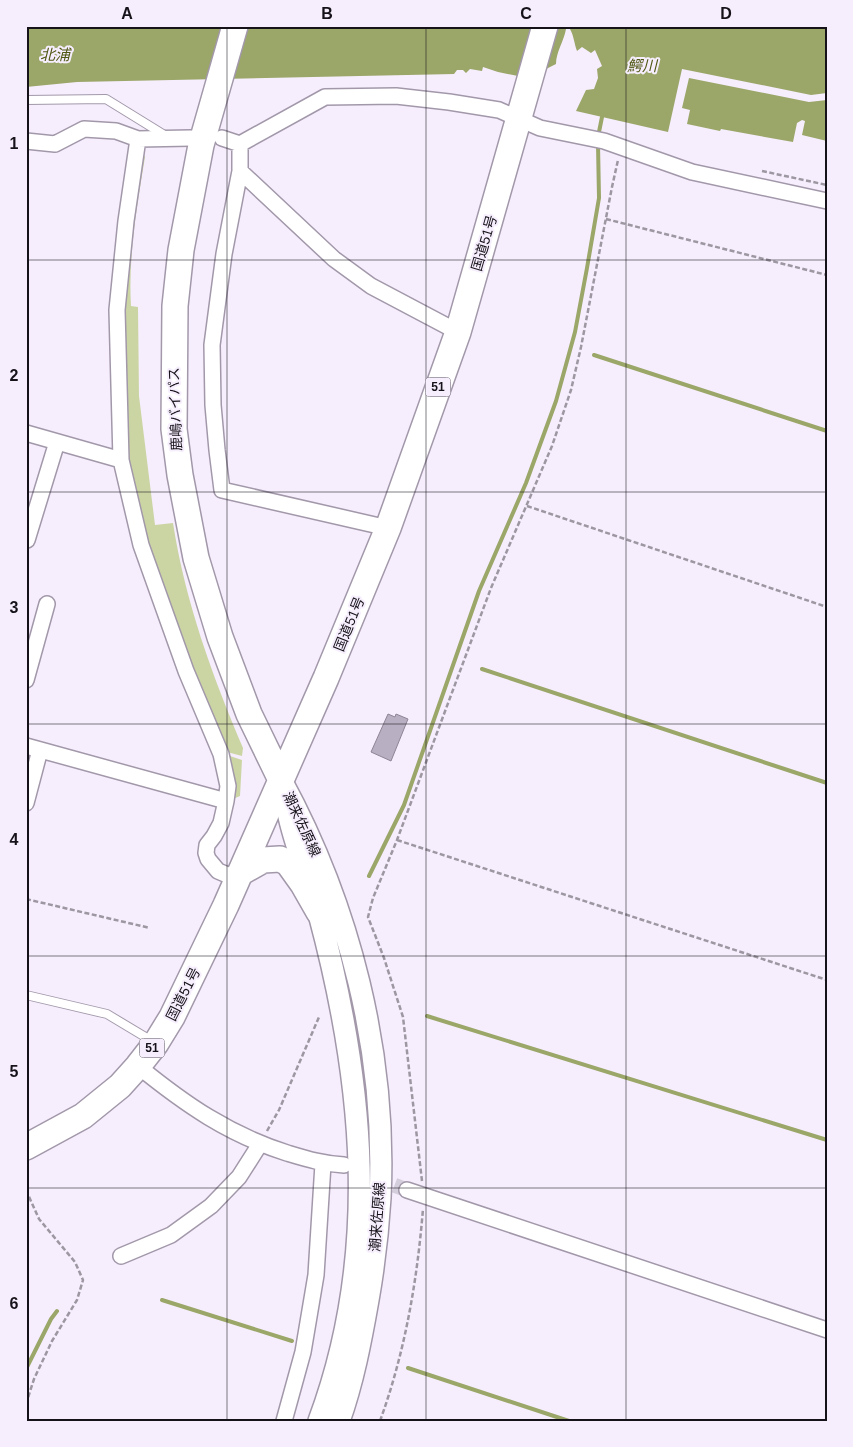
<svg xmlns="http://www.w3.org/2000/svg" width="853" height="1447" font-family="Arial,'Noto Sans JP',sans-serif">
  <rect width="100%" height="100%" fill="#f6eefd"/>
  <path fill="#cbd5a4" d="M143,153l2,4c-8,49 -17,99 -14,149l7,1 1,89 16,129 18,-2c12,78 39,152 70,225l-1,8 -15,-4 -63,-148 -33,-126 -4,-25 -6,-122 6,-81z
    M227,755l15,5 -2,36 -7,3z"/>
  <path fill="#9ba669" d="M26,26h801v67l-16,2 -129,-26 -14,63 -92,-21 10,-21 8,-1 4,-11 -1,-9 5,-3 -7,-16 -4,3 -9,-6 -5,4c-3,-8 -3,-15 -7,-22h-4c-2,12 -10,23 -10,35l-28,14 -30,-6 -15,-5 -1,4 -12,-2 -4,4 -3,-3h-6l-3,4 -377,8 -51,5z
    M689,78l120,24 18,-2v41l-25,-6 3,-14 -3,-1 -5,3 -4,19 -72,-13 -1,2 -33,-7 3,-14 -8,-2z"/>
  <g fill="none" stroke-linecap="round" stroke-linejoin="round">
    <path stroke="#9ba669" stroke-width="4" d="M598,137l4,-20
      M594,355l233,76
      M482,669l345,114
      M369,876l35,-71 75,-214 47,-108 30,-82 19,-69 12,-64 12,-70 -1,-54
      M427,1016l400,124
      M162,1300l130,41
      M408,1368l161,53
      M26,1369l25,-50 6,-8"/>
  </g>
  <path fill="#b9afc2" stroke="#8f8597" d="M388,714l7,3 1,-3 12,5 -17,42 -20,-9z"/>
  <g fill="none" stroke-linecap="round" stroke-linejoin="round">
    <path stroke="#d4cddb" stroke-width="15" stroke-dasharray="15 8" stroke-linecap="butt" d="M373,1177l34,13"/>
    <defs>
      <path id="service" d="M26,100l80,-1 60,37
        M26,995l81,19 45,27"/>
      <path id="minor" d="M191,138l-53,1 -12,82 -9,89 4,150 20,85 45,126 35,83 7,32 -2,15 -5,22 -7,13 -7,9 -1,8 2,6 10,12 19,8
        M222,138l18,6
        M26,141l29,3 29,-15 32,2 22,8
        M240,144l85,-47 71,-1 53,6 50,8 41,18 64,13 88,31 135,29
        M240,144v27l-16,83 -12,91 1,60 4,45 5,40 166,38
        M240,171l94,88 37,27 87,46
        M26,433l95,27
        M27,540l30,-98
        M26,680l21,-76
        M26,746l200,55
        M26,803l14,-53
        M138,1066c48,39 90,68 149,87 20,6 36,11 57,12
        M407,1190l420,140
        M121,1256l50,-21 40,-29 28,-29 21,-33
        M284,1421l19,-69 13,-77 7,-111"/>
      <path id="secondary" d="M281,780c69,127 106,274 99,418 -2,34 -6,68 -12,102 -7,40 -15,82 -29,121
        M288,812c7,35 22,67 31,102 45,168 62,340 0,507"/>
      <path id="trunk" d="M235,26l-34,119 -20,105 -6,56 -1,123 6,46 16,83 24,79 29,77 32,66
        M240,873l23,-13 17,-1 8,4 15,21 16,28
        M26,1147l57,-31 37,-30 18,-20 18,-23 16,-26 54,-112 100,-227 62,-150 70,-196 87,-306"/>
    </defs>
    <use href="#service" stroke="#a298aa" stroke-width="10"/>
    <use href="#minor" stroke="#a298aa" stroke-width="18"/>
    <use href="#secondary" stroke="#a298aa" stroke-width="24"/>
    <use href="#trunk" stroke="#a298aa" stroke-width="28"/>
    <path stroke="#9d97a2" stroke-width="2.5" stroke-dasharray="5 2.5" stroke-linecap="butt" d="M762,171l65,14
      M606,219l221,56
      M527,506l300,101
      M397,840l430,140
      M26,899l124,29
      M267,1131l12,-21 40,-93
      M422,1181l-19,-164 -19,-59 -16,-41 5,-19 24,-58 94,-252 61,-142 19,-56 10,-43 31,-160 6,-27
      M26,1190l13,29 36,43 8,18 -6,20 -25,41 -18,38 -8,25
      M380,1421c25,-69 37,-139 43,-212"/>
    <use href="#service" stroke="#fff" stroke-width="8"/>
    <use href="#minor" stroke="#fff" stroke-width="15"/>
    <use href="#secondary" stroke="#fff" stroke-width="21"/>
    <use href="#trunk" stroke="#fff" stroke-width="25"/>
  </g>
  <path fill="none" stroke="#161219" stroke-width="1" stroke-opacity="0.55" d="M227,26v1395M426,26v1395M626,26v1395M26,260h801M26,492h801M26,724h801M26,956h801M26,1188h801"/>
  <g text-anchor="middle" stroke-width="4" stroke-linejoin="round" paint-order="stroke">
    <g fill="#f6eefd" stroke="#59545d" stroke-width="1">
      <rect x="425.5" y="377.5" width="25" height="19" rx="4"/>
      <rect x="139.5" y="1038.5" width="25" height="19" rx="4"/>
    </g>
    <g font-size="12" font-weight="bold" fill="#161219">
      <text x="438" y="391">51</text>
      <text x="152" y="1052">51</text>
    </g>
    <g font-size="14" fill="#161219" stroke="#f6eefd">
      <text transform="translate(484 243) rotate(-74)" y="5">国道51号</text>
      <text transform="translate(175 409) rotate(-92)" y="5">鹿嶋バイパス</text>
      <text transform="translate(349 624) rotate(-68)" y="5">国道51号</text>
      <text transform="translate(302 824) rotate(65)" y="5">潮来佐原線</text>
      <text transform="translate(183 994) rotate(-63)" y="5">国道51号</text>
      <text transform="translate(377 1217) rotate(-86)" y="5">潮来佐原線</text>
    </g>
    <g font-size="15" font-style="italic" fill="#4f5812" stroke="#f6eefd">
      <text x="55" y="60">北浦</text>
      <text x="642" y="71">鰐川</text>
    </g>
  </g>
  <rect width="853" height="1447" fill="none" stroke="#f6eefd" stroke-width="55"/>
  <rect x="28" y="28" width="798" height="1392" fill="none" stroke="#161219" stroke-width="2"/>
  <g font-size="16" text-anchor="middle" font-weight="bold" fill="#161219">
    <text x="127" y="19">A</text>
    <text x="327" y="19">B</text>
    <text x="526" y="19">C</text>
    <text x="726" y="19">D</text>
    <text x="14" y="149">1</text>
    <text x="14" y="381">2</text>
    <text x="14" y="613">3</text>
    <text x="14" y="845">4</text>
    <text x="14" y="1077">5</text>
    <text x="14" y="1309">6</text>
  </g>
</svg>
